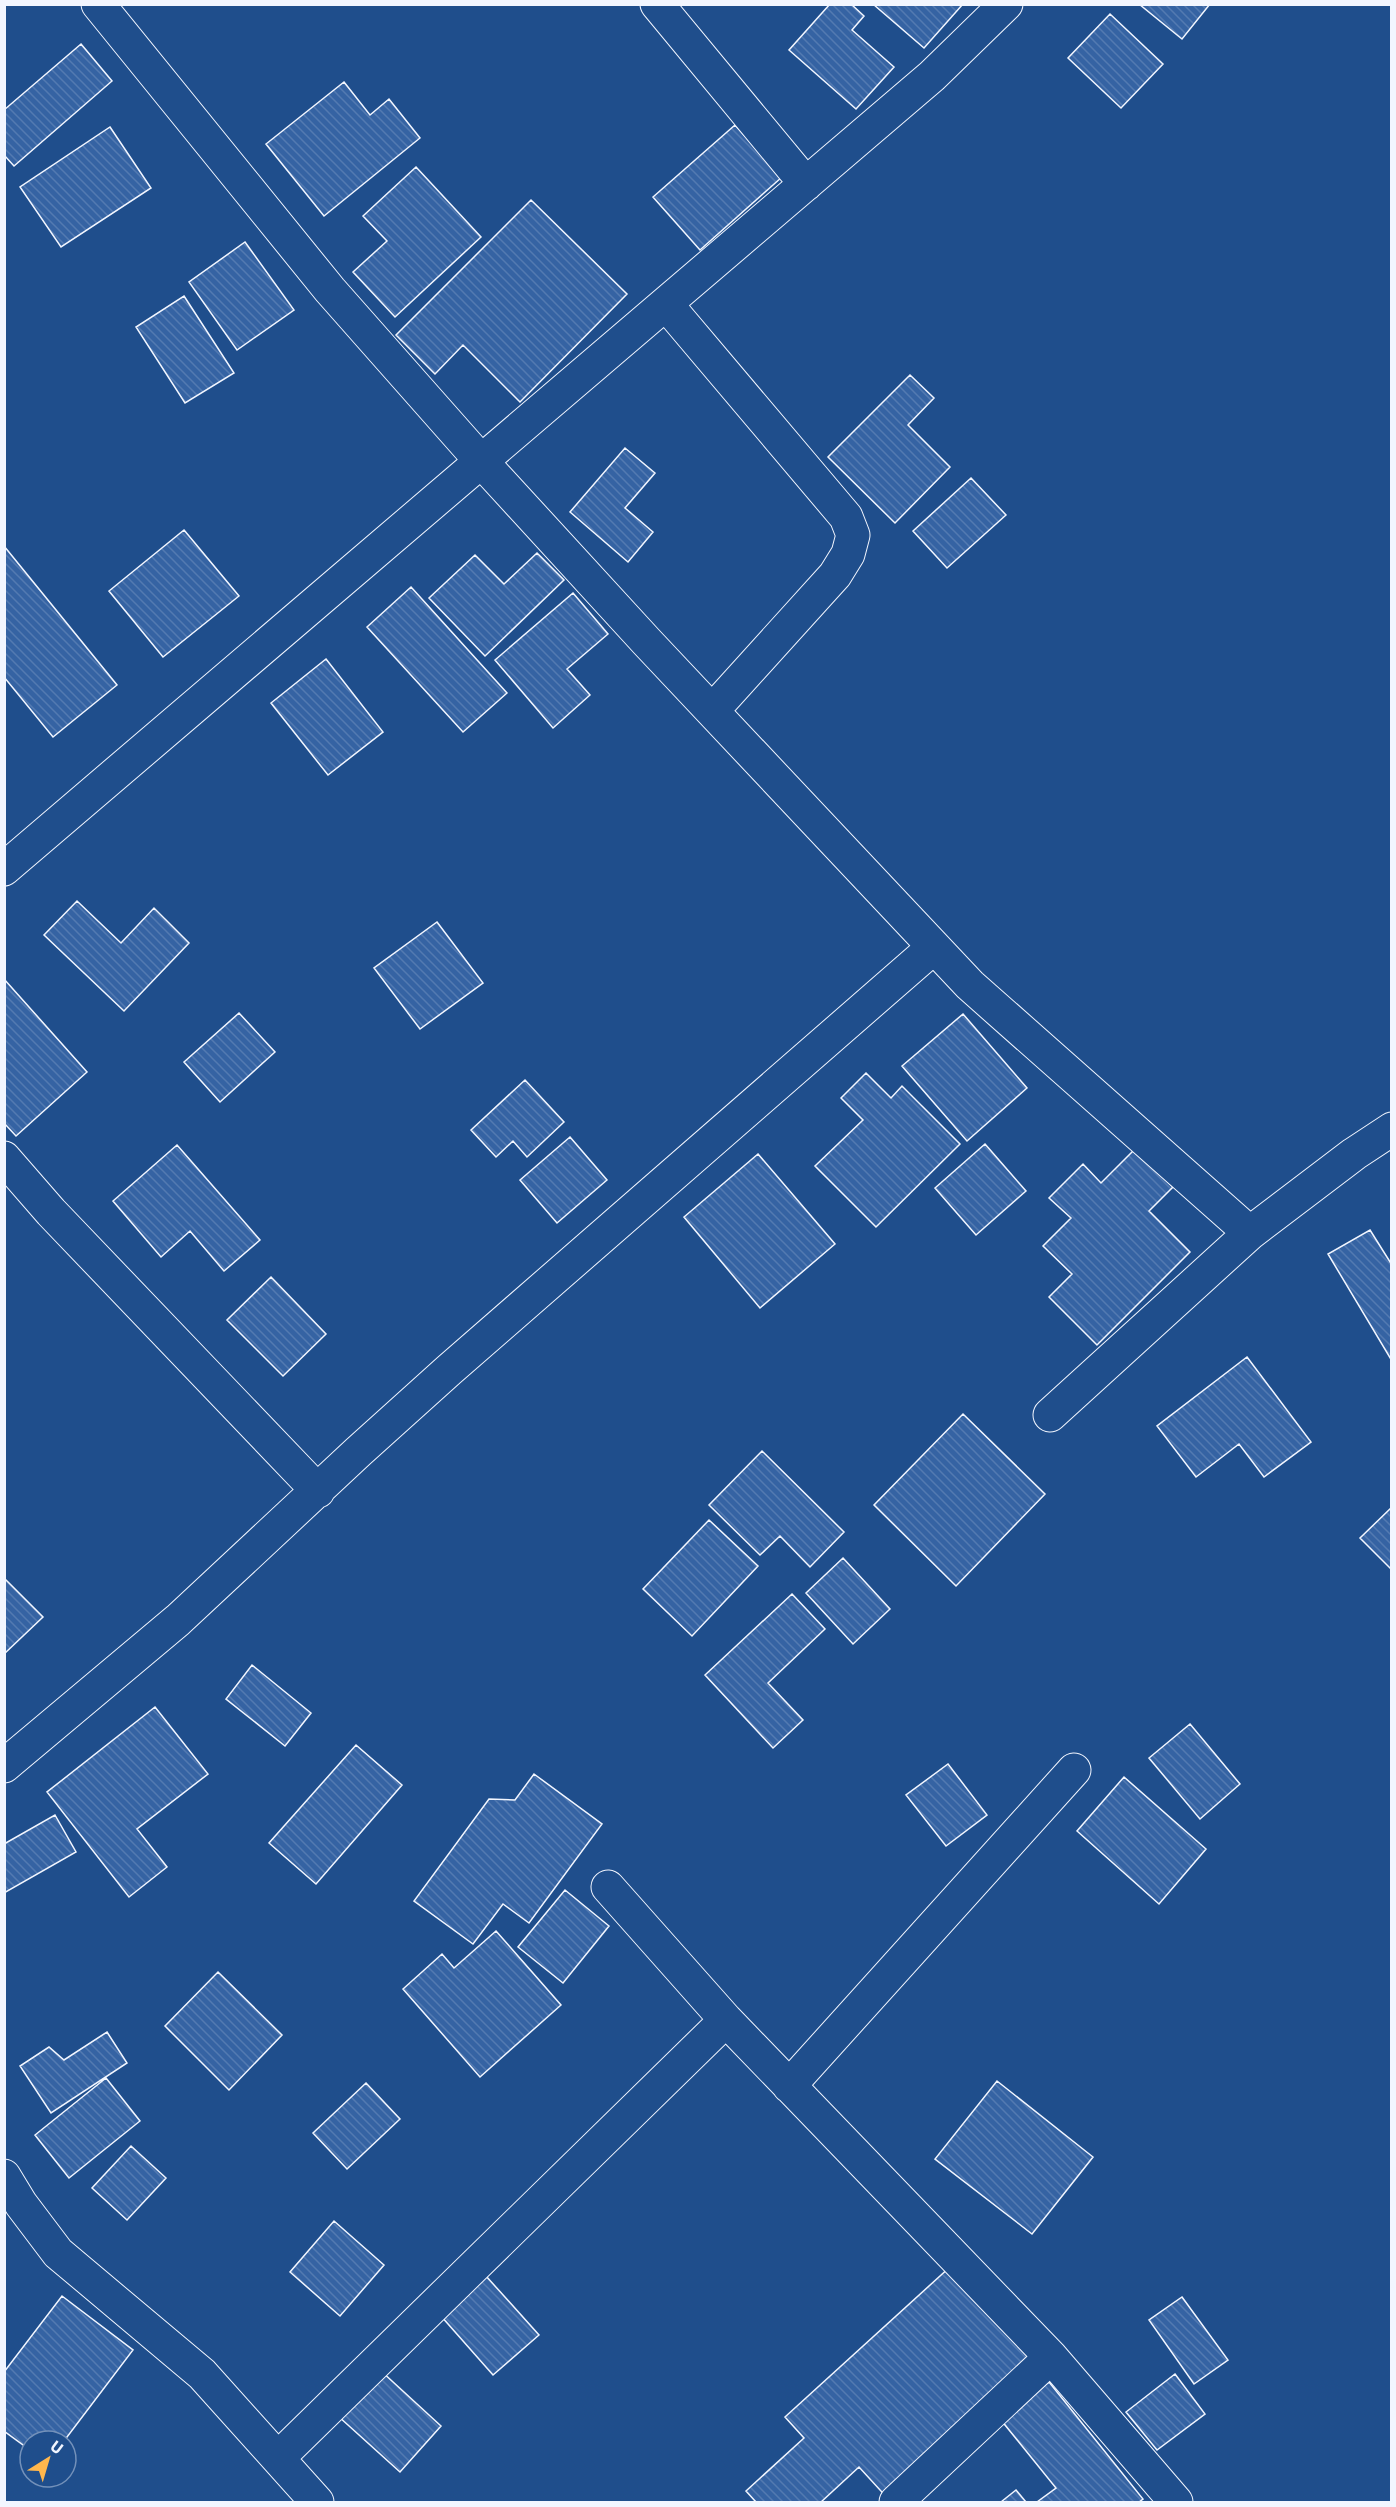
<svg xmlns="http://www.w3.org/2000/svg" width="1396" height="2507" font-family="'IBM Plex Sans',sans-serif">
  <defs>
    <pattern id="building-back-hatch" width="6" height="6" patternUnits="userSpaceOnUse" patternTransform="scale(1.5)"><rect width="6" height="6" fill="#3563a3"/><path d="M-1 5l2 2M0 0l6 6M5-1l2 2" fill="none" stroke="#537ab1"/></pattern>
  </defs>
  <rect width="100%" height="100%" fill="#1f4e8c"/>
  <path fill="url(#building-back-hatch)" stroke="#f2f6ff" stroke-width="1.5" d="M830,4h21l13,12 -12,14 42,37 -38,42 -67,-59z
    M873,4h90l-39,44z
    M1139,4h71l-28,35z
    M1110,14l53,50 -42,44 -53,-50z
    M81,44l31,37 -98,85 -10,-11v-45z
    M344,82l26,33 19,-16 31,39 -96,78 -58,-72z
    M735,125l47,52 -82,73 -47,-53z
    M110,127l41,61 -90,59 -41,-60z
    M416,167l65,70 -86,80 -42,-45 34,-31 -24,-25z
    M531,200l96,94 -107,108 -57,-57 -28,29 -39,-39z
    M245,242l49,68 -57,40 -48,-68z
    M184,296l50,77 -49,30 -49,-76z
    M910,375l24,23 -26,27 42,42 -55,56 -67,-66z
    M625,448l30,25 -30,35 28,24 -25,30 -58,-50z
    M971,478l35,37 -59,53 -34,-37z
    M184,530l55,66 -76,61 -54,-66z
    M4,546l113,139 -64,52 -49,-60z
    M537,553l27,27 -79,76 -56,-58 46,-43 29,29z
    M411,587l96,106 -44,39 -96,-105z
    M573,593l35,41 -41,35 23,26 -37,33 -58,-68z
    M326,659l57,73 -55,43 -57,-72z
    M77,901l44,42 33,-35 35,35 -65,68 -80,-76z
    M437,922l46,61 -63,46 -46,-61z
    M4,979l83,93 -71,64 -12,-13z
    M239,1013l36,39 -55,50 -36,-40z
    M963,1014l64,74 -60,53 -65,-75z
    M866,1073l25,25 11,-12 58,58 -84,83 -61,-61 48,-46 -22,-22z
    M525,1080l39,42 -37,35 -14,-16 -17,16 -25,-27z
    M570,1137l37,43 -50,43 -37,-43z
    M985,1144l41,47 -50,44 -41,-47z
    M177,1145l83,95 -36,31 -34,-40 -29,26 -48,-56z
    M1135,1149l38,38 -24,24 41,41 -93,93 -48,-48 23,-23 -29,-28 28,-28 -22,-20 34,-34 18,19z
    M758,1154l77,90 -75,64 -76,-91z
    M1370,1230l22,35v96l-64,-107z
    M271,1277l55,57 -43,42 -56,-56z
    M1247,1357l64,85 -47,35 -25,-33 -43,33 -39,-51z
    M963,1414l82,80 -89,92 -82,-81z
    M762,1451l82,81 -34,35 -30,-31 -20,19 -51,-50z
    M1392,1507v63l-32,-32z
    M709,1520l49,46 -66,70 -49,-47z
    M843,1558l47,51 -37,35 -47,-51z
    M4,1578l39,39 -39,37z
    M792,1594l33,35 -57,54 35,37 -30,28 -68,-73z
    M252,1665l59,48 -26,33 -59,-47z
    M155,1707l53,67 -71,55 30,38 -38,30 -82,-105z
    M1190,1724l50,60 -40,35 -51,-61z
    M356,1745l46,40 -86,99 -47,-41z
    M948,1764l39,51 -41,31 -40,-51z
    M534,1774l68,50 -73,99 -26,-19 -30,40 -59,-43 75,-102 26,1z
    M1124,1777l82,72 -47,55 -82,-73z
    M55,1815l21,37 -72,41v-49z
    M565,1890l44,36 -46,57 -45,-36z
    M496,1931l65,74 -81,72 -77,-88 39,-35 12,14z
    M218,1972l64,63 -53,55 -64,-64z
    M107,2032l20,31 -76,50 -31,-47 29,-19 15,13z
    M106,2078l34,43 -71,57 -34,-43z
    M997,2081l96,76 -61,77 -97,-75z
    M366,2083l34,36 -53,50 -34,-36z
    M131,2146l35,32 -39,42 -35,-32z
    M334,2221l50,44 -44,51 -50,-44z
    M951,2266l91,99 -151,137 -32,-35 -38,35h-65l-10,-11 58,-53 -19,-21z
    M486,2276l53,59 -46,40 -52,-59z
    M62,2296l71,54 -69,91h-34v9l-26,-19v-59z
    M1182,2297l46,63 -34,24 -45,-64z
    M380,2370l61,56 -41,46 -62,-56z
    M1175,2374l30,40 -48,36 -31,-38z
    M1049,2382l94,117 -4,3h-102l19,-14 -55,-68z
    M1016,2490l10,12h-25z"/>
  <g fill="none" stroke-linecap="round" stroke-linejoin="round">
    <defs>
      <path id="minor" d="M98,4l232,286 152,172 165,180 323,343 280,248 104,-79 38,-25
        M657,4l149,180
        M666,304l180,213 7,18 -5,19 -13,21 -123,136
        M4,869l928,-793 74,-72
        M4,1158l47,54 267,279
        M1050,1415l200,-182
        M4,1766l174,-146 180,-168 91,-82 485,-423
        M608,1887l118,133 325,337 125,145
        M789,2086l285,-316
        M4,2176l17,28 37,49 144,121 115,128
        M278,2458l448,-438
        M896,2502l155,-145"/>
    </defs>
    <use href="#minor" stroke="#f2f6ff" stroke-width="35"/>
    <use href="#minor" stroke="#1f4e8c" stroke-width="33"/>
  </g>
  <rect width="1396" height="2507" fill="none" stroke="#f2f6ff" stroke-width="12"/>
  <g transform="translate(48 2459) rotate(37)"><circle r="28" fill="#1f4e8c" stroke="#7391ba" stroke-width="1.5"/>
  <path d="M0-4.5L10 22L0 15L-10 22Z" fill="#ffb74d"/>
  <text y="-9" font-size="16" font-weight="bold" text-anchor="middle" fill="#f2f6ff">U</text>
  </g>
</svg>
